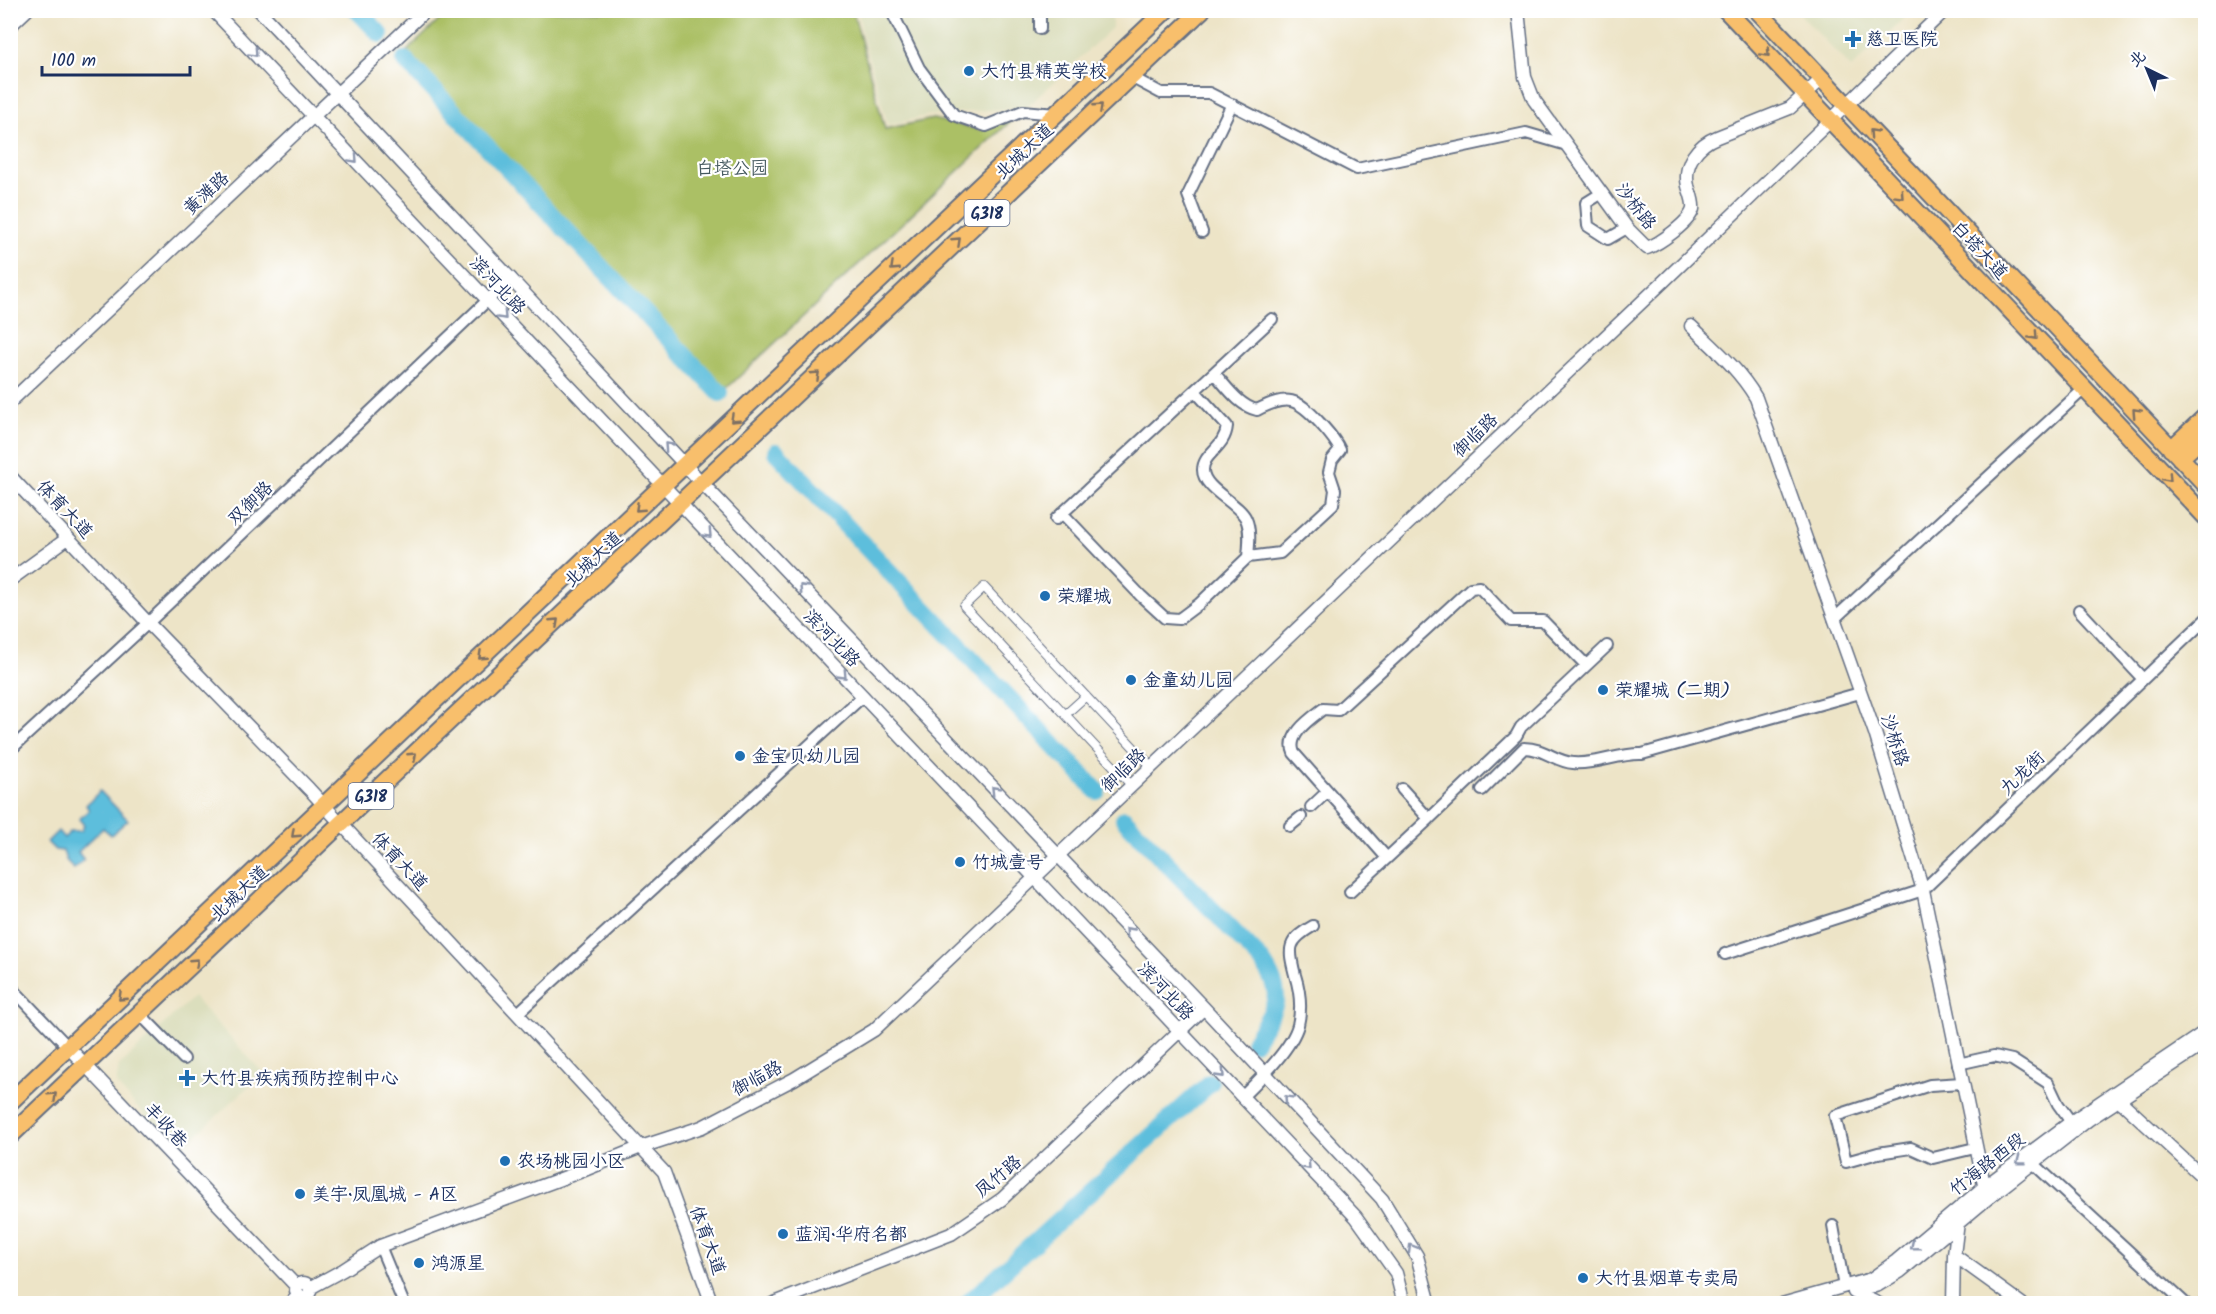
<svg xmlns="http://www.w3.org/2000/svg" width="2216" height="1314" font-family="Kalam,'LXGW WenKai TC',sans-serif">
  <rect width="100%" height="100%" fill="#fff"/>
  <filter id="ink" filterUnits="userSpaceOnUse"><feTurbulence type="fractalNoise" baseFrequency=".0167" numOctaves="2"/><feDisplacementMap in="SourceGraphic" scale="12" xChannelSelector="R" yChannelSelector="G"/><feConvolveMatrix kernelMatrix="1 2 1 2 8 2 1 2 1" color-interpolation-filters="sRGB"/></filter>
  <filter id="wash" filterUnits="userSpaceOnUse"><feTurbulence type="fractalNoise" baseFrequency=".008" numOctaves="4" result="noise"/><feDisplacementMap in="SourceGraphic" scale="24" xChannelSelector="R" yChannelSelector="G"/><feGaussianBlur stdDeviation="1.35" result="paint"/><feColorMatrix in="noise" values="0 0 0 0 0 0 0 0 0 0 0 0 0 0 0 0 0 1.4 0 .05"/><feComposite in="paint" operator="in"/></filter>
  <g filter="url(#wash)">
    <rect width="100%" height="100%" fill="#ede4c7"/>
    <path fill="#dbdebd" d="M858,11h254v17l-85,79 -97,8 -42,10 -26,-90z
      M1797,11h115l-61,57z
      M193,997l70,76 -85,79 -62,-68 3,-18z"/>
    <path fill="#abc065" stroke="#637862" stroke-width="1.5" d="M449,11h404l32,118 48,-10 48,11 32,-11 -288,271 -318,-339z"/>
    <path fill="#5dbedc" stroke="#3c769d" stroke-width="1.5" d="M100,791l28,29 -17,15 -8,-7 -25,24 6,8 -10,9 -8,-9 -3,-9 -8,-1 -8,-8 11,-11 6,7 7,-7h10l3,-6 -5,-6 10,-9 -3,-5z"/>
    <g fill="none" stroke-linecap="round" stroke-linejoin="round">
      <path stroke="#5dbedc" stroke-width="18" d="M357,10l23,24
        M405,60l315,333
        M776,452l321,339
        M1124,819l137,141c26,38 14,46 -7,82
        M967,1304l243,-221"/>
    </g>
  </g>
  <g filter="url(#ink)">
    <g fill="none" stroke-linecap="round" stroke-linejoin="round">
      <defs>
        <path id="pedestrian" d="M1066,714l20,-18
          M1132,786l-168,-180 20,-19 168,180"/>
        <path id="minor" d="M894,10l-1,4 26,54 35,47 32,11 37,-15 33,3
          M1040,29v-19
          M1131,77l30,16h48l148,76 169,-36 41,12
          M1602,193l-16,10 2,23 20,13 19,-11
          M1202,232l-14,-37 44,-91
          M1195,391l32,35c-2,22 -24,27 -24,44 0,19 36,33 43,49 5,11 3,26 2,38
          M1062,513l79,83 24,22 14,1 20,-15 49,-47 32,-4 53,-49 2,-14 -6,-18 3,-12 8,-10c-5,-11 -12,-18 -20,-27 -23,-25 -32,-29 -63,-13 -18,-4 -31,-24 -43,-37
          M1056,519l216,-200
          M2079,610l64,69
          M1834,619l250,-230
          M10,750l138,-127 363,-345
          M1402,789l27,30 -42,39 -93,-105c-8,-18 16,-34 29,-44l15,1 133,-122 8,-1 32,34h32l43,44
          M1482,790l42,-42c20,0 32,14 49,15 24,2 45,-10 69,-9l218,-61
          M1311,807l16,-15
          M1429,819l87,-83 5,-9 86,-81
          M1290,826l11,-9
          M1350,892l37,-34
          M1725,954l198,-64 283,-271
          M10,986l59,62
          M518,1013l345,-317
          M140,1014l44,45
          M1958,1064l36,-8 18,4 36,23 10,21 13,18
          M1962,1083l-32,2 -95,31 11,46 32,-9 33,-5 22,10 42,-10
          M1242,1097c17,-17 50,-49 56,-72 4,-17 2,-34 -3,-50 -7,-27 -8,-34 18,-49
          M2034,1164l152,140
          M1833,1226l11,61
          M380,1246l24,58
          M2203,1304l3,-4"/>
        <path id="tertiary" d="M213,10l1143,1207 40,56 8,31
          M259,10l443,473 502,525 178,191 35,57 13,48
          M1518,10l7,67 9,23 93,128 20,20c12,-4 43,-26 46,-39 1,-8 -3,-16 -5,-23 -5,-22 9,-41 29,-49l73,-29 32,-29
          M10,26l17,-16
          M1691,326c24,23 48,43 65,72l119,335 48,157 64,309
          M10,402l416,-392
          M10,476l138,147 161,166 355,383 48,132
          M10,580l58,-42
          M69,1048l228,239
          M2114,1095l92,85
          M1954,1255l68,49
          M296 1290a7 7 0 1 1 14 0a7 7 0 1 1-14 0Z
          M310,1288l33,-18 37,-24 202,-75 59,-24 61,-20 92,-48 80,-49 790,-749 281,-271
          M1862,1290l16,-5 23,-14 86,-72 101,-79 118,-77
          M1854,1292l25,12
          M290,1304l9,-9
          M772,1304l179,-70 51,-35 202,-191
          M1782,1304l89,-25 25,-18 88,-74 87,-65 135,-91
          M1953,1304l1,-49 4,-33"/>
        <path id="trunk" d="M1726,10l480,507
          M1757,10l449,475
          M2171,449l35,-33
          M2180,458l26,-23
          M10,1102l1156,-1092
          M10,1136l1192,-1126"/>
      </defs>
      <use href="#pedestrian" stroke="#646e83" stroke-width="10"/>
      <use href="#minor" stroke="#646e83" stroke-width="14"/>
      <use href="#tertiary" stroke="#646e83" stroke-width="15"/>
      <use href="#trunk" stroke="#646e83" stroke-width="20"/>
      <use href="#pedestrian" stroke="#fff" stroke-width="8"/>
      <use href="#minor" stroke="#fff" stroke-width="10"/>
      <use href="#tertiary" stroke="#fff" stroke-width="12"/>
      <use href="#trunk" stroke="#f8bf6c" stroke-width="16"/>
    </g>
    <defs><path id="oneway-chevron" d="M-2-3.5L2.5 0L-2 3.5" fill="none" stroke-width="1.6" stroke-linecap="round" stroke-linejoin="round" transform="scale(1.5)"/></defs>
    <g stroke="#8d97ae">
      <use href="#oneway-chevron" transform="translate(254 53) rotate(47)"/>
      <use href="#oneway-chevron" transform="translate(354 159) rotate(47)"/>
      <use href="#oneway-chevron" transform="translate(503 316) rotate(47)"/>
      <use href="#oneway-chevron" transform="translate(668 446) rotate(-133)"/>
      <use href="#oneway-chevron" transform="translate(708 534) rotate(46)"/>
      <use href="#oneway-chevron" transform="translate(803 588) rotate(-134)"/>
      <use href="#oneway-chevron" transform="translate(843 675) rotate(46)"/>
      <use href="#oneway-chevron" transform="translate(995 790) rotate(-134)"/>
      <use href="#oneway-chevron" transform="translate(1129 931) rotate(-134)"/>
      <use href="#oneway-chevron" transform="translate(1221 1074) rotate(46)"/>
      <use href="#oneway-chevron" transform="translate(1288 1099) rotate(-133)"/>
      <use href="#oneway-chevron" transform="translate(2020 1161) rotate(143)"/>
      <use href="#oneway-chevron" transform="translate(1307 1166) rotate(47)"/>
      <use href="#oneway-chevron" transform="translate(1914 1246) rotate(141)"/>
      <use href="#oneway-chevron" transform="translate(1412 1248) rotate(-120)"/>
    </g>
    <g stroke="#7e7064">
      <use href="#oneway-chevron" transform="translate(1766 53) rotate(47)"/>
      <use href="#oneway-chevron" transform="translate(1099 107) rotate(-43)"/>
      <use href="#oneway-chevron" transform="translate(1873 133) rotate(-133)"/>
      <use href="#oneway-chevron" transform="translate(1900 195) rotate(47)"/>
      <use href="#oneway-chevron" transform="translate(957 241) rotate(-43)"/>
      <use href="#oneway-chevron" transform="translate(894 267) rotate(137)"/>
      <use href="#oneway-chevron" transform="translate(2034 336) rotate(47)"/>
      <use href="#oneway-chevron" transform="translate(816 375) rotate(-43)"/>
      <use href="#oneway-chevron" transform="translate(2136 412) rotate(-133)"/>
      <use href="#oneway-chevron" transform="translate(734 419) rotate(137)"/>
      <use href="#oneway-chevron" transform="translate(2168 478) rotate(47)"/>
      <use href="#oneway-chevron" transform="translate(639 508) rotate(137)"/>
      <use href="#oneway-chevron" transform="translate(555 622) rotate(-43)"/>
      <use href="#oneway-chevron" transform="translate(482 656) rotate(137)"/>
      <use href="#oneway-chevron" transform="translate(413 756) rotate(-43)"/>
      <use href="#oneway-chevron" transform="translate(295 834) rotate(137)"/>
      <use href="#oneway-chevron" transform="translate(195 962) rotate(-43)"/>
      <use href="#oneway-chevron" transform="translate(122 997) rotate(137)"/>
      <use href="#oneway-chevron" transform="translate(53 1096) rotate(-43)"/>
    </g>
  </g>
  <g fill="#1f6fb2" stroke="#fff" stroke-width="2">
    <path d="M1850 30h6v6h6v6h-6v6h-6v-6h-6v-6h6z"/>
    <circle cx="969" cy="71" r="6"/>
    <circle cx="1045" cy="596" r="6"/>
    <circle cx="1131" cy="680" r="6"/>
    <circle cx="1603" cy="690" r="6"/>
    <circle cx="740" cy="756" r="6"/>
    <circle cx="960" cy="862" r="6"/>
    <path d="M184 1069h6v6h6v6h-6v6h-6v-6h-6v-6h6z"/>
    <circle cx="505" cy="1161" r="6"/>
    <circle cx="300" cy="1194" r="6"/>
    <circle cx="783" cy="1234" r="6"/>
    <circle cx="419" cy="1263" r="6"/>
    <circle cx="1583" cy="1278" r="6"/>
  </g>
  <g text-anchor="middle" stroke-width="4.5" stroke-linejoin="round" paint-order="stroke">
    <g fill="#fff" stroke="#5f6d8e" stroke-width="1.5">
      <rect x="964.5" y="200" width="45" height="26" rx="4.5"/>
      <rect x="348.5" y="783" width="45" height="26" rx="4.5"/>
    </g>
    <g font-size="16" font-weight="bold" fill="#1b2f5e">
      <text x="987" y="219">G318</text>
      <text x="371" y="802">G318</text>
    </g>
    <g font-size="18" fill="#1b2f5e" stroke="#fff" text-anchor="start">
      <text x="1866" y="45">慈卫医院</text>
      <text x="981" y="77">大竹县精英学校</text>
      <text x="1057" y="602">荣耀城</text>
      <text x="1143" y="686">金童幼儿园</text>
      <text x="1615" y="696">荣耀城 (二期)</text>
      <text x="752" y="762">金宝贝幼儿园</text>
      <text x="972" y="868">竹城壹号</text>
      <text x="201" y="1084">大竹县疾病预防控制中心</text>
      <text x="517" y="1167">农场桃园小区</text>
      <text x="312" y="1200">美宇•凤凰城 - A区</text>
      <text x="795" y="1240">蓝润•华府名都</text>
      <text x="431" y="1269">鸿源星</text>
      <text x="1595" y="1284">大竹县烟草专卖局</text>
    </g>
    <g font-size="18" fill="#1b2f5e" stroke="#fff">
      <text transform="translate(1024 151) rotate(-43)" y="6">北城大道</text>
      <text transform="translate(206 193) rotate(-43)" y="6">黄滩路</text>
      <text transform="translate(1636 206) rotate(52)" y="6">沙桥路</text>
      <text transform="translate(1980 250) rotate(47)" y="6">白塔大道</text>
      <text transform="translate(498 285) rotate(47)" y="6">滨河北路</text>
      <text transform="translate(1475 435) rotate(-44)" y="6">御临路</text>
      <text transform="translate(250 503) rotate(-44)" y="6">双御路</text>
      <text transform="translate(65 509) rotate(47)" y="6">体育大道</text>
      <text transform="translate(593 559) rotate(-43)" y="6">北城大道</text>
      <text transform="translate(832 638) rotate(46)" y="6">滨河北路</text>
      <text transform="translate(1895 740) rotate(72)" y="6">沙桥路</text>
      <text transform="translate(1123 770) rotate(-44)" y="6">御临路</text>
      <text transform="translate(2022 773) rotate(-44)" y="6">九龙街</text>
      <text transform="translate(400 861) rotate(47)" y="6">体育大道</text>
      <text transform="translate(239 893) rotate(-43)" y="6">北城大道</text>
      <text transform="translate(1166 991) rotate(47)" y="6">滨河北路</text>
      <text transform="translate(757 1078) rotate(-28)" y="6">御临路</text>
      <text transform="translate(166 1125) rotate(47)" y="6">丰收巷</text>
      <text transform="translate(1987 1164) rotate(-38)" y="6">竹海路西段</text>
      <text transform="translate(998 1176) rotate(-40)" y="6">凤竹路</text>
      <text transform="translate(708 1240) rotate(70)" y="6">体育大道</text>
    </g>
    <g font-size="18" fill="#465a60" stroke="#fff">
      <text x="732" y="174">白塔公园</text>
    </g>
  </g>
  <rect width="2216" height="1314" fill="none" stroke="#fff" stroke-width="36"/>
  <g transform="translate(2147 69) rotate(317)" stroke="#ffffff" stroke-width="4.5" paint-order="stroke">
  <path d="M0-4.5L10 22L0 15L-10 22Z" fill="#1b2f5e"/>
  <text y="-9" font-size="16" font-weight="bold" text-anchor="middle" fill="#1b2f5e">北</text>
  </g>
  <path d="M42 66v9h148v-9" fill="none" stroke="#1b2f5e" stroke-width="3"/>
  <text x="51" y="66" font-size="18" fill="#1b2f5e" stroke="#ffffff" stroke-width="4.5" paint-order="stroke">100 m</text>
</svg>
